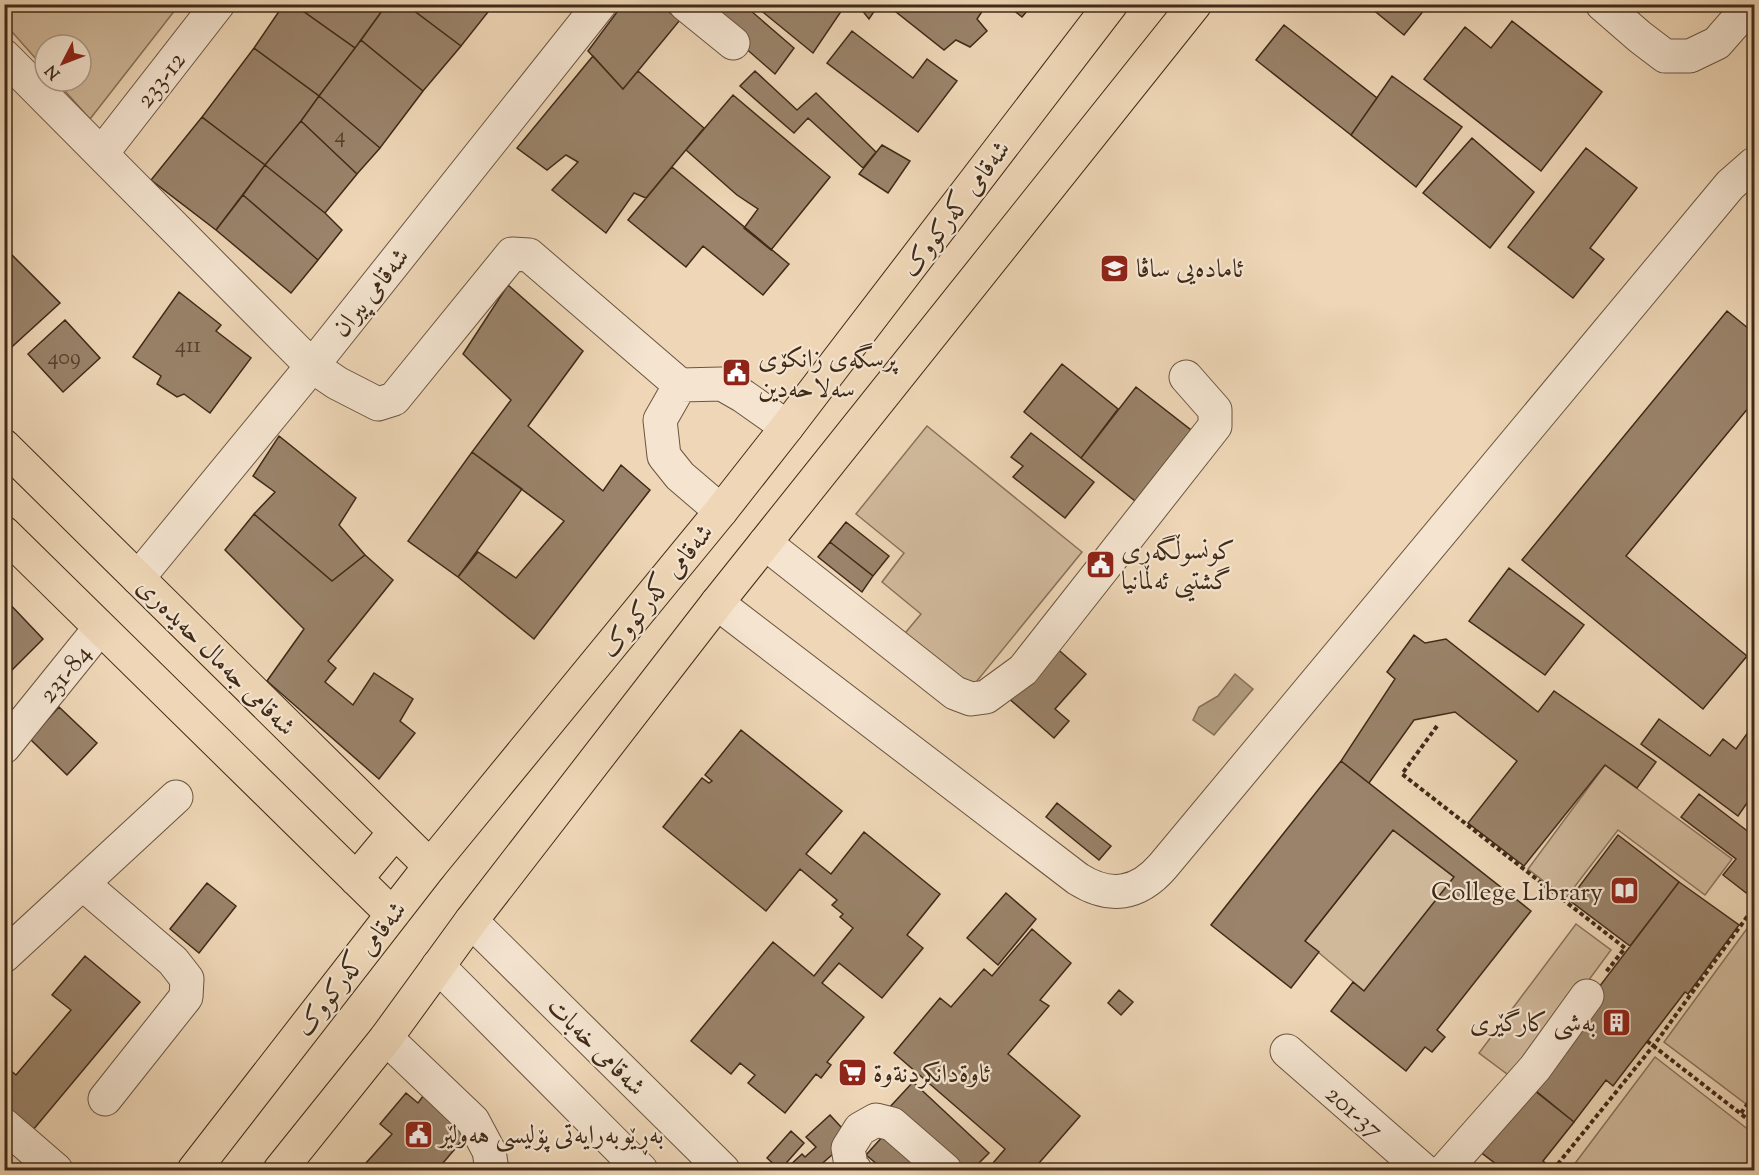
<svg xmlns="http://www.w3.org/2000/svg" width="1759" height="1175" font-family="'Sorts Mill Goudy',Amiri,serif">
  <rect width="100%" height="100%" fill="#eed6b6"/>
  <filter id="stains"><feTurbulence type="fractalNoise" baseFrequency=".00333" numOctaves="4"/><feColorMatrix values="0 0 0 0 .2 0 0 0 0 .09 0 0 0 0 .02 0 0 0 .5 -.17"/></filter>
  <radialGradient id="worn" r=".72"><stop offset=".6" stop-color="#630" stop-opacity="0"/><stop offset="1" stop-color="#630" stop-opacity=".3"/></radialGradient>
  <path fill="#d0b99b" stroke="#88725a" stroke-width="1.5" d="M4,5l1,-1 174,1 -89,114 -34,-38h25v-36h-36v24l-40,-45z
    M927,426l155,126 -114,140 -67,-54 20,-24 -39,-32 22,-29 -48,-39z
    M1605,765l127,94 -27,36 -87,-65 -52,68 -38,-29z
    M1393,830l61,47 -90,114 -59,-50z
    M1754,919v191l-90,-68z
    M1576,924l35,26 -96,130 -36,-27z
    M1655,1057l99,77v36h-184z"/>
  <path fill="#b29c80" stroke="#846e56" stroke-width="1.5" d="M1235,674l18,15 -39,46 -21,-15 6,-13 19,-11z"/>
  <path fill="#9a836a" stroke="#3f2a18" stroke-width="1.5" d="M284,4h9l62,44 -36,48 -65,-48z
    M293,4h94l-32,44z
    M387,4h18l56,42 -38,45 -62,-51z
    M405,4h83l4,3 -31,39z
    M623,4h35l22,16 -57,69 -35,-38z
    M695,4h48l51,44 -19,26z
    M753,4h93l-33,49z
    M857,4h22l-10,15z
    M886,4h101l-10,15 10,12 -17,16 -14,-7 -12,10z
    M1006,4h27l-11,13z
    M1366,4h63l-25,31z
    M1512,21l90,71 -61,79 -117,-92 41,-52 26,21z
    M1284,25l93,73 -26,37 -95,-75z
    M852,31l61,47 14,-19 30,22 -39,51 -91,-69z
    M361,40l62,51 -43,57 -61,-52z
    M254,48l65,48 -18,25 -36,44 -63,-48z
    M593,56l30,33 15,-18 66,57 -58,70 -12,-5 -28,40 -54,-43 26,-28 -12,-7 -19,15 -30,-22z
    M755,71l42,39 19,-17 60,59 -13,16 -55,-50 -14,15 -54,-47z
    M1392,76l70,51 -46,60 -65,-52z
    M733,95l97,82 -59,73 -27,-22 14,-19 -21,-14 -51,-45z
    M319,96l61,52 -23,26 -56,-53z
    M202,117l63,48 -49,65 -65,-50z
    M301,121l56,53 -32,39 -60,-48z
    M1472,138l62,54 -44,56 -67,-55z
    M882,145l28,16 -22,32 -29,-19z
    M1586,148l51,40 -47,60 14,11 -31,39 -65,-51z
    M265,165l60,48 17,17 -24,30 -75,-65z
    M672,167l117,97 -26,31 -60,-49 -17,21 -58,-47z
    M243,195l75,65 -27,33 -75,-63z
    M4,247l56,56 -56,51z
    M508,285l75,66 -55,75 75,65 18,-26 29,25 -116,149 -76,-62 20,-25 38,26 48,-57 -92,-69 39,-52 -48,-46z
    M179,292l42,33 -5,6 35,27 -41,55 -26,-19 -7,3 -20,-13 4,-8 -28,-19z
    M1727,311l27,22v68l-128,155 121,100 -44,53 -181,-149z
    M65,320l35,38 -37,34 -35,-38z
    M1062,364l56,45 -37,49 -57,-46z
    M1136,387l55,43 -56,71 -54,-43z
    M1031,433l63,49 -29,36 -52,-41 10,-11 -12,-9z
    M279,436l77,62 -17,27 26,30 -33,26 -78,-67 21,-22 -22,-16z
    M472,452l50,37 -64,88 -50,-36z
    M254,514l78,67 33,-26 28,25 -65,81 8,7 -11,14 28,23 21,-32 39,26 -13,22 15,12 -36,46 -112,-98 37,-52 -79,-79z
    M846,522l43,34 -16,20 -43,-34z
    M830,542l43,34 -11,16 -44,-35z
    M1509,568l75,57 -39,50 -76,-54z
    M4,598l39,41 -39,39z
    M1414,635l11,8 21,-4 92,73 16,-21 102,71 -19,26 -32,-23 -81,101 -56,-43 49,-62 -62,-49 -41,8 -45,63 -28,-22 54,-82 -8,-7z
    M1053,645l33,29 -31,35 14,12 -15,17 -47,-41z
    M59,707l38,36 -30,32 -37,-36z
    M1659,719l51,37 13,-17 13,10 18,-25v69l-16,23 -97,-72z
    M741,730l101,81 -36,43 25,20 33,-42 76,62 -33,41 16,13 -41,50 -43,-35 -17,20 42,34 -37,45 4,3 -10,13 -5,-4 -31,39 -37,-30 7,-8 -15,-12 -9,11 -40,-33 82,-99 41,34 39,-48 -13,-11 3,-3 -11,-9 5,-5 -37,-31 -34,42 -103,-84 39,-49 7,5 3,-2 -7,-6z
    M1341,761l190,150 -94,119 8,7 -13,15 -7,-5 -19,24 -75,-60 22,-29 11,9 90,-114 -61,-47 -88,111 14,11 -28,36 -80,-63z
    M1699,794l55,42v63l-31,-24 13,-16 -55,-42z
    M1057,803l54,43 -12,14 -53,-43z
    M1618,835l61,47 -49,64 -61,-46z
    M1679,882l60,43 -51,69 -3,-2 -72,94 -7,-6 -32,42 -43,-35 24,-42z
    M207,883l29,23 -37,47 -29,-24z
    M1006,893l30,26 -38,46 -31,-27z
    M1032,929l39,34 -31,37 9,6 -41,48 72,62 -47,54h-9l-5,-4 -4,4h-28l18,-21 -111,-96 46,-55 11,9 33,-38 8,7z
    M85,956l55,46 -112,134 -24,-19v-52l12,10 55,-65 -19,-15z
    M1119,990l14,12 -12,13 -13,-12z
    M913,1082l76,71 -17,17h-18l-66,-61z
    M1530,1087l44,35 -31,39 10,9h-49l-25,-19z
    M426,1092l45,38 -34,40h-62l-9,-7 26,-29 -12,-10 26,-31 12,10z
    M830,1115l21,23 -35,31 1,1h-32l17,-16 3,3 11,-10 -10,-10z
    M791,1131l13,12 -24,27 -13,-12z
    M884,1135l40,35h-40l-18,-15z"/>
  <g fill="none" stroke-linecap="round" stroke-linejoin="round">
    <defs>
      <path id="minor" d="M685,4l48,39
        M1602,4l38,33 25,19h25l27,-13 34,-39
        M4,56l308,310 25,17 41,21 16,-5 118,-145 17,1 151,130 -20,35 4,36 16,20 41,35
        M102,153l116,-149
        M680,385l42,-1 21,12 44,31
        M765,543l190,150 16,6 15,-2 37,-27 192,-244v-16l-29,-33
        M138,578l174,-212 288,-362
        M717,603l361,276c32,20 60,16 85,-13l567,-681 24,-21
        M4,747l96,-119
        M83,884l90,77 14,18 -1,18 -81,102
        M471,921l252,249
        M4,956l172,-159
        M438,966l203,204
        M386,1038l87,83 16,30 3,19
        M1287,1051l136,119
        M4,1125l52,45
        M855,1170l-4,-5 -3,-17 12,-19 16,-9 16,4 53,46
        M1445,1170l90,-102 52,-72"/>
      <path id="major" d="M4,446l426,420
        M4,533l388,381
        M356,879l39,-47"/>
      <path id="highway" d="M194,1170l236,-304 291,-355 66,-84 324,-423
        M280,1170l106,-132 85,-117 246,-318 478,-599"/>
    </defs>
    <use href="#minor" stroke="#6b5540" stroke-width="35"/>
    <use href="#major" stroke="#3f2a18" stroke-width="35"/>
    <use href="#highway" stroke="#3f2a18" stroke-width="35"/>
    <path stroke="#3f2a18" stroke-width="4" stroke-dasharray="4.5 3" stroke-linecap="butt" d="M1437,726l-35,48 223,174 -19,24
      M1647,1041l107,83
      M1741,1113l13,-18
      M1553,1170l101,-125 98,-135 2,2"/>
    <use href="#minor" stroke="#f4e4d0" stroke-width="33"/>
    <use href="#major" stroke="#eed6b6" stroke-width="33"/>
    <use href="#highway" stroke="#eed6b6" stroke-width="33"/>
  </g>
  <defs>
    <symbol id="school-square" viewBox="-11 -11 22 22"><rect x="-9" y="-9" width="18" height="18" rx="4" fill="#8f2418" stroke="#f4e4d0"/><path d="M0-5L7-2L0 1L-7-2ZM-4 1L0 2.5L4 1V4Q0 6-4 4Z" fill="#fff"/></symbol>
    <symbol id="civic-square" viewBox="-11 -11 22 22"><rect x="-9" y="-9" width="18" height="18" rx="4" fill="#8f2418" stroke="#f4e4d0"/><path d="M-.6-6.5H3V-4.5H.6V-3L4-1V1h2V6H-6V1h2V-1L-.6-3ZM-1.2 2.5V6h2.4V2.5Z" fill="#fff"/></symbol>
    <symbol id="library-square" viewBox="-11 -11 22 22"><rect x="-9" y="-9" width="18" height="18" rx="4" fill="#8f2418" stroke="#f4e4d0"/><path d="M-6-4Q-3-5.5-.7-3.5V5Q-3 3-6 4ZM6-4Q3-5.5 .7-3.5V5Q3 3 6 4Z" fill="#fff"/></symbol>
    <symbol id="building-square" viewBox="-11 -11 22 22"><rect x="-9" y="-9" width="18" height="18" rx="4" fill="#8f2418" stroke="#f4e4d0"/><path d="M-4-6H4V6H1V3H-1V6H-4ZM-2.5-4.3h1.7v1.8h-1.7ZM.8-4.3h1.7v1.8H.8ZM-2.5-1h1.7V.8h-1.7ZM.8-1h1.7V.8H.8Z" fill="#fff"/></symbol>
    <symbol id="supermarket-square" viewBox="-11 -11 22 22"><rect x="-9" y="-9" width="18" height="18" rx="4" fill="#8f2418" stroke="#f4e4d0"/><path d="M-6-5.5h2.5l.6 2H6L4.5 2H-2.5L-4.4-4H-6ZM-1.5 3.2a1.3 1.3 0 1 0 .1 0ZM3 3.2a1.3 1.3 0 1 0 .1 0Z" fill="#fff"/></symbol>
  </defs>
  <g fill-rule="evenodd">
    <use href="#school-square" x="1098" y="252" width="33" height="33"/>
    <use href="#civic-square" x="720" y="356" width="33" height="33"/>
    <use href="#civic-square" x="1084" y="548" width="33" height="33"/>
    <use href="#library-square" x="1608" y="874" width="33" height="33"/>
    <use href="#building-square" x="1600" y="1006" width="33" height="33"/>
    <use href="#supermarket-square" x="836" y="1056" width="33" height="33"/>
    <use href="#civic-square" x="402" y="1118" width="33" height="33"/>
  </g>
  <g text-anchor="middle" stroke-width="4.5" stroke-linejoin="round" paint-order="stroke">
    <g font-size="22" fill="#56402c">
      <text x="340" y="142">4</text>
      <text x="188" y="352">411</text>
      <text x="64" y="364">409</text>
    </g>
    <g font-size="26" fill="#3f2a18" stroke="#f4e4d0">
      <text transform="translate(160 79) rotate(-52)" y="9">233-12</text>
      <text transform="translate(955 208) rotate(-53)" y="9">شەقامی کەرکووک</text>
      <text transform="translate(370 292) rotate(-51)" y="9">شەقامی پیران</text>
      <text transform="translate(656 590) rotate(-51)" y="9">شەقامی کەرکووک</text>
      <text transform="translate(217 656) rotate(45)" y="9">شەقامی جەمال حەیدەری</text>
      <text transform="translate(64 673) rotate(-51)" y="9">231-84</text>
      <text transform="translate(350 968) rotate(-52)" y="9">شەقامی کەرکووک</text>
      <text transform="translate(597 1046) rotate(45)" y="9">شەقامی خەبات</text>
      <text transform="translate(1355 1111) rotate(41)" y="9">201-37</text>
    </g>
    <g font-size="26" fill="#3f2a18" stroke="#f4e4d0" text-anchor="start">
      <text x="1136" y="277">ئامادەیی ساڤا</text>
      <text x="758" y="367">پرسگەی زانکۆی<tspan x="758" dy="30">سەلاحەدین</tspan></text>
      <text x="1121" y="559">کونسوڵگەری<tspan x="1121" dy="30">گشتیی ئەڵمانیا</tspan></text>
      <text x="1603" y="900" text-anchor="end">College Library</text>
      <text x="1596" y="1031" text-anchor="end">بەشی کارگێری</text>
      <text x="873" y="1082">ئاوةدانكردنةوة</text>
      <text x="439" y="1143">بەڕێوبەرایەتی پۆلیسی هەولێر</text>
    </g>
  </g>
  <rect width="1759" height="1175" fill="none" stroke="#eed6b6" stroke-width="24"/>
  <rect x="6" y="6" width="1747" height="1163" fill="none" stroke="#3f2a18" stroke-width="3"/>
  <rect x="12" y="12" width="1735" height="1151" fill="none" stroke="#3f2a18" stroke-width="1.5"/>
  <g transform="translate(63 63) rotate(228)"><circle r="28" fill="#f4e4d0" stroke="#ac9a86" stroke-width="1.5"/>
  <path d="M0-4.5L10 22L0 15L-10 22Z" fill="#8f2418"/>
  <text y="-9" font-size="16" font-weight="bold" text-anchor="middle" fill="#3f2a18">N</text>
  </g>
  <rect width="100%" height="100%" filter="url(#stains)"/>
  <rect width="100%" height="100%" fill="url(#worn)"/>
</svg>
